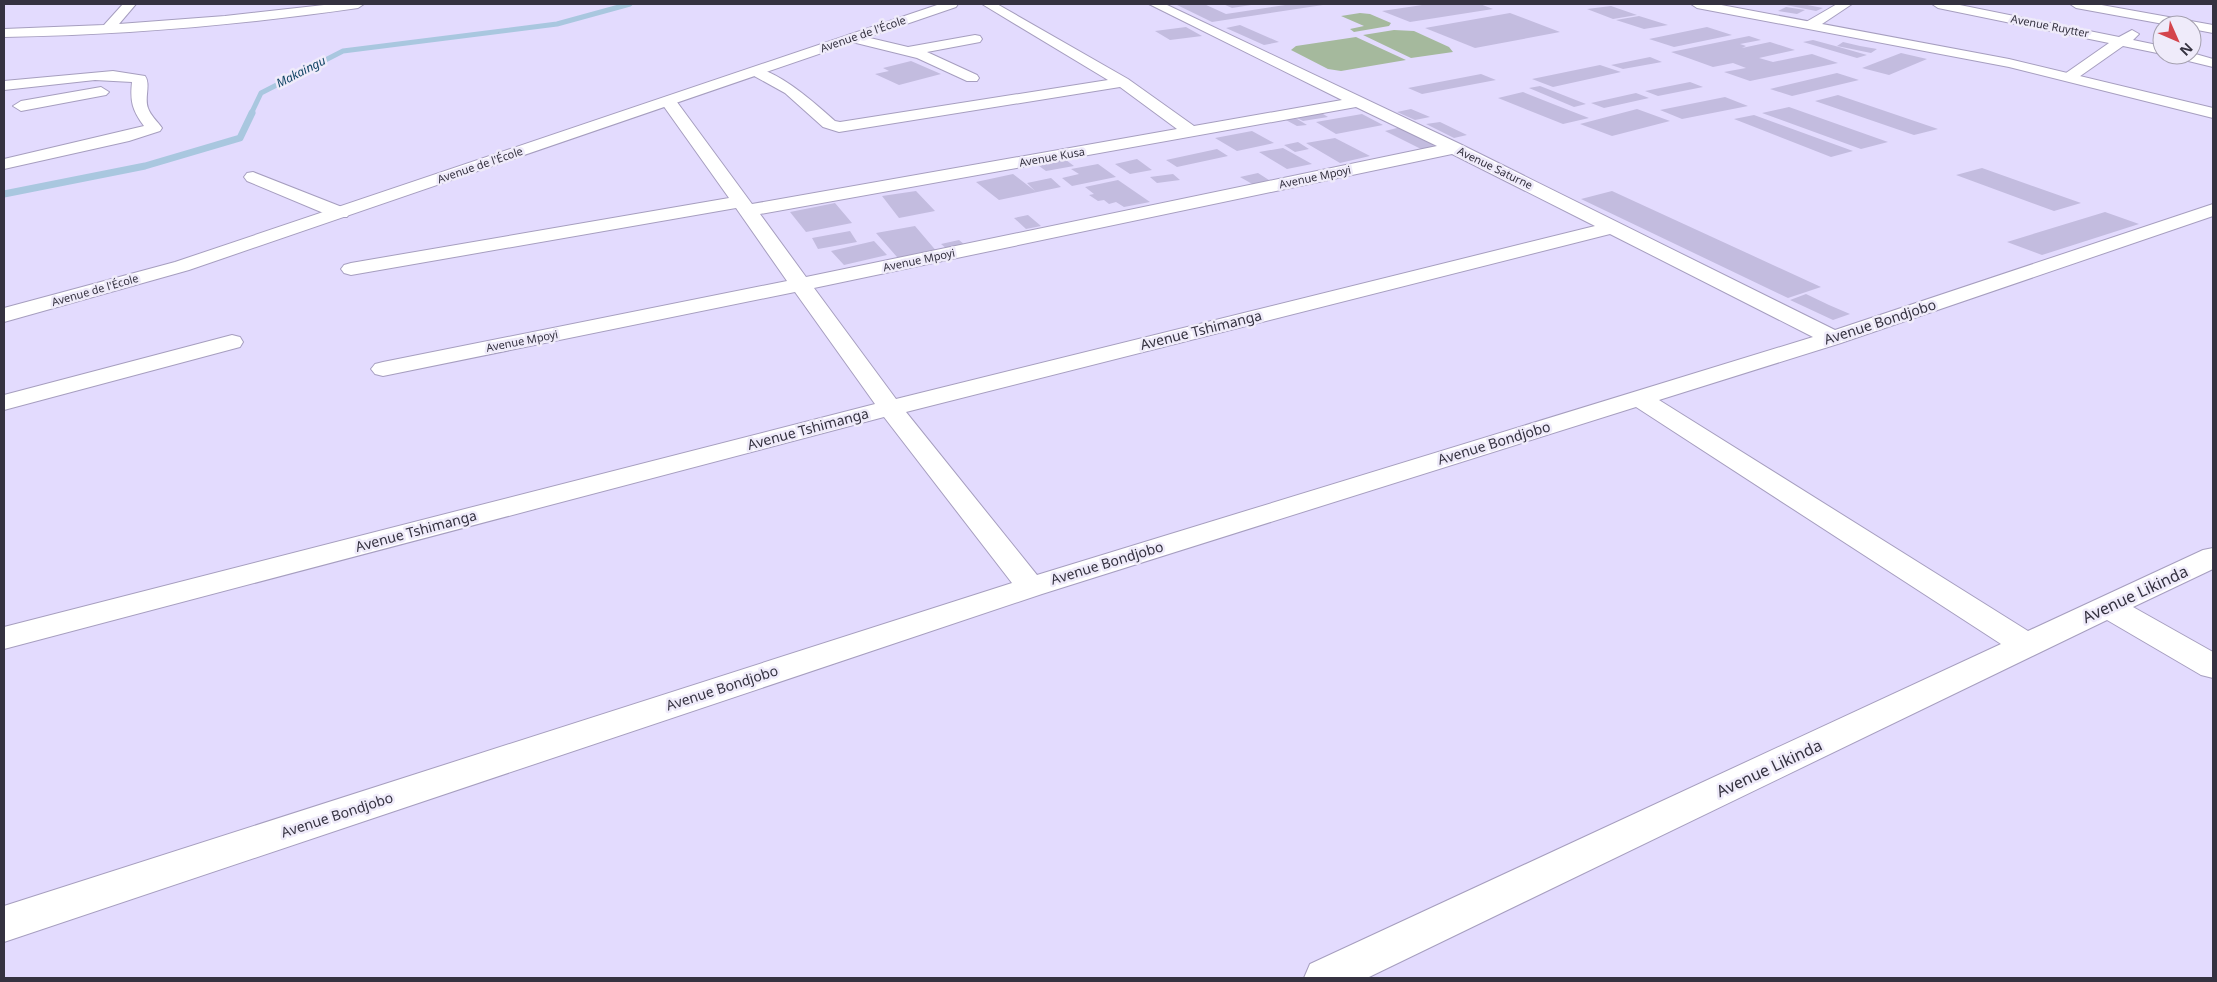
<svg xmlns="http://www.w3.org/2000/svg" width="2217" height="982" font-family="'Noto Sans',sans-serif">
  <rect width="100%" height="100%" fill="#e3dbfe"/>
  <path fill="#a5b99d" d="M1360,13l10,1 21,9 -2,3 -35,6 -4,-3 14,-3 -23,-10z
    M1394,30l20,1 35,16 4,5 -42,6 -48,-23z
    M1356,37l50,23 -65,11 -13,-2 -37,-19 5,-4z"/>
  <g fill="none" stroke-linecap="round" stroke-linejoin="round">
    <path stroke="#a9c7df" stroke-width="5" d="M251,114l10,-21 82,-42 214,-27 73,-20"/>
    <path stroke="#a9c7df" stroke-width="7" d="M4,194l141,-28 95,-28 12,-25"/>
  </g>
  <path fill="#c3bcdf" d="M1175,4h29l22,10 66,-10 31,1 -111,17z
    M1223,4h28v1l-19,3z
    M1429,4h51l13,5 -83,13 -28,-11z
    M1781,4h21l21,4 -7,3z
    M1611,6l26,9 -24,4 -26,-10z
    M1786,7l19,3 -8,4 -19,-3z
    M1510,13l50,19 -85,16 -50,-20z
    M1639,16l29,9 -24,4 -28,-9z
    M1240,25l39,17 -15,3 -38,-17z
    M1186,27l16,9 -32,4 -15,-9z
    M1707,27l25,8 -58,12 -25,-8z
    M1749,36l12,4 -21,4 6,2 -4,2 28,-6 25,8 -36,8 14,4 39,-8 26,9 -88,18 -26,-9 22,-4 -13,-5 -20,4 -25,-9 10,-2 -10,2 -17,-6z
    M1813,40l26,7 28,8 -10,3 -54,-16z
    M1843,42l17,4 17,3 -6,4 -34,-7z
    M1901,53l26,6 -38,16 -27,-7z
    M1650,57l12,5 -39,7 -12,-4z
    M911,61l30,13 -42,11 -24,-11 14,-3 -6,-3z
    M1600,65l21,7 -68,15 -21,-8z
    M1837,73l22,7 -67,16 -22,-7z
    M1481,74l15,6 -74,14 -14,-6z
    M1690,82l13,5 -45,9 -13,-5z
    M1540,86l46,18 -12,3 -45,-19z
    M1523,92l30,12 36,14 -26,6 -65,-26z
    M1636,93l13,5 -45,10 -13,-5z
    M1838,95l100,34 -24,6 -99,-34z
    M1725,97l23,9 -66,13 -22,-9z
    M1789,107l99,35 -27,7 -99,-36z
    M1411,109l19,8 -15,3 -18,-8z
    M1637,109l33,12 -58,15 -32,-12z
    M1318,111l10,6 -25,4 -10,-5z
    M1362,114l21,11 -47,9 -20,-12z
    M1754,115l99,36 -22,6 -97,-38z
    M1294,117l13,8 -10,1 -13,-7z
    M1440,122l27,13 -13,3 -28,-14z
    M1401,127l38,19 -16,4 -38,-19z
    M1252,131l22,12 -37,8 -22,-13z
    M1335,138l35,18 -30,7 -34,-20z
    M1298,142l11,7 -14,3 -11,-7z
    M1283,148l29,16 -25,5 -28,-17z
    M1217,149l11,7 -51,11 -11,-7z
    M1062,157l12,9 -28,5 -11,-8z
    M1137,159l15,11 -22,4 -15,-10z
    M1098,164l18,13 -44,9 -10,-8 17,-4 -8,-5z
    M1982,168l99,35 -27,8 -98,-36z
    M1258,173l14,9 -18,3 -14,-8z
    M1013,174l22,17 -8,-8 24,-5 10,9 -62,13 -23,-18z
    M1173,174l7,6 -23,3 -7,-6z
    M1118,180l32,22 -26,5 -8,-5 -7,2 -5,-4 -6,1 -9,-6 5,-1 -9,-7z
    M916,191l19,20 -36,7 -17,-22z
    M1612,191l209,96 -33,11 -207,-99z
    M835,203l17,20 -46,9 -16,-20z
    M2105,212l34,12 -97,31 -35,-13z
    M1028,215l13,11 -15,3 -12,-11z
    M915,226l23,27 -22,5 -19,-1 -21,-24z
    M850,231l7,11 -39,7 -6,-11z
    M959,240l6,5 -18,4 -6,-5z
    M874,241l13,14 -43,10 -13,-14z
    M1806,294l23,11 21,9 -17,6 -43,-20z"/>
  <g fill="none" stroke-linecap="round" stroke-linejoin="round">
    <defs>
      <path id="street" d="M123,4h13l-17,20 106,-8 108,-12h31l-6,4c-118,17 -236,27 -354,29v-8l100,-4z
        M982,4h15l131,75 66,47 148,-26 -193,-96h16l295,140 375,186 378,-126v12l-372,127 -182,57 369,231 175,-81 10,-2v21l-80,38 80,45v26l-12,-3 -94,-55 -740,358h-63l6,-14 691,-320 -365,-237 -594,187 -1038,348v-36l1008,-323 -128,-166 -880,232v-22l871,-223 -80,-112 -412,84 -8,-2 -4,-5 4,-5 8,-2 404,-81 -51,-73 -385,67 -7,-2 -3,-4 3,-4 7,-2 378,-65 -69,-97 8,-5 6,2 78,106 425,-75 -57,-42 -281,45 -16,-5 -38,-34 -38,-21 2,-3c22,-6 69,37 86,52l5,1 268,-42zM1356,107l81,39 -631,131 -46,-63zM1452,154l143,72 -699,173 -82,-111zM1610,234l203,103 -776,238 -131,-163z
        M1837,4h15l-36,24h-10l-2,-3 2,-3z
        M1932,4h23l164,33 13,-7 7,4 -6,6 29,6v8l-39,-8 -47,33 -5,1 -7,-4 2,-3 43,-30 -171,-35z
        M2070,4h26l117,21v8l-21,-4v-4h-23l-93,-17z
        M853,34l55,13 67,-12 5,1 2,3 -2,3 -53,10 50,23 2,3 -2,3h-10l-50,-23 -69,-17 -2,-3 2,-3z
        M2192,53l21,6v8l-37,-9 -2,-3z
        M113,71l32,5c6,8 -1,22 3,32 2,7 10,14 14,20l-2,3 -31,10 -125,28v-10l140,-33c-12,-16 -14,-25 -12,-44l-37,-2 -91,10v-9z
        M101,87l8,5 -3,3 -85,16 -8,-5 8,-5z
        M253,172l94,37 3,4 -3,4h-14l-86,-36 -3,-4 3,-4z
        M232,335l8,2 3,5 -3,5 -236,63v-15z"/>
      <path id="secondary" d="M940,4h18l-2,3 -767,263 -185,52v-14l171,-46z
        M1691,4h25l293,55 204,49v10l-204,-51 -312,-59z"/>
    </defs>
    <use href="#street" stroke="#a69ebf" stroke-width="2"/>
    <use href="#secondary" stroke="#a69ebf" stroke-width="2"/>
    <use href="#street" fill="#fff" fill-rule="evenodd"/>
    <use href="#secondary" fill="#fff" fill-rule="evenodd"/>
  </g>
  <g text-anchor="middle" stroke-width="5" stroke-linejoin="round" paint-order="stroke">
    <g font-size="11" fill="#353240" stroke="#efebfa">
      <text transform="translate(2050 26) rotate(11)" y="4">Avenue Ruytter</text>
      <text transform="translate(863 34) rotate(-19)" y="4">Avenue de l'École</text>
      <text transform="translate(1052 157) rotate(-10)" y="4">Avenue Kusa</text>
      <text transform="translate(480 165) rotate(-19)" y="4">Avenue de l'École</text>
      <text transform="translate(1495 168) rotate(26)" y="4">Avenue Saturne</text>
      <text transform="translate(1315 177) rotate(-12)" y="4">Avenue Mpoyi</text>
      <text transform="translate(919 260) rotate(-12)" y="4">Avenue Mpoyi</text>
      <text transform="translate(95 290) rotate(-16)" y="4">Avenue de l'École</text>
      <text transform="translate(522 341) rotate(-11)" y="4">Avenue Mpoyi</text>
    </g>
    <g font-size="12" font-style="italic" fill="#114565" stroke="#efebfa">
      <text transform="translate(301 72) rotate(-27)" y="4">Makaingu</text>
    </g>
    <g font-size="14" fill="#353240" stroke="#efebfa">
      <text transform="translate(1880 322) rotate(-18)" y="5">Avenue Bondjobo</text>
      <text transform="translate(1201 330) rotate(-14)" y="5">Avenue Tshimanga</text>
      <text transform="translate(808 429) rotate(-15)" y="5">Avenue Tshimanga</text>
      <text transform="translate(1494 443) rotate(-17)" y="5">Avenue Bondjobo</text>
      <text transform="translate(416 531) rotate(-15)" y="5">Avenue Tshimanga</text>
      <text transform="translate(1107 563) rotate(-17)" y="5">Avenue Bondjobo</text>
      <text transform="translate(722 688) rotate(-18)" y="5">Avenue Bondjobo</text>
      <text transform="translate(337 815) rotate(-18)" y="5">Avenue Bondjobo</text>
    </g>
    <g font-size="16" fill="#353240" stroke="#efebfa">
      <text transform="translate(2135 594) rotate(-25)" y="6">Avenue Likinda</text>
      <text transform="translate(1769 768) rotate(-25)" y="6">Avenue Likinda</text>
    </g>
  </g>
  <rect width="2217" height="982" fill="none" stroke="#353240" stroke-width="10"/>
  <g transform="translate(2177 40) rotate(135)"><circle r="24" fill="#efebfa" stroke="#a5a1b0"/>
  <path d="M0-4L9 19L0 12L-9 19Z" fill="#d4444c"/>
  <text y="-8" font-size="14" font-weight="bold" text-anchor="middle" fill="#353240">N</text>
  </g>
</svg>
